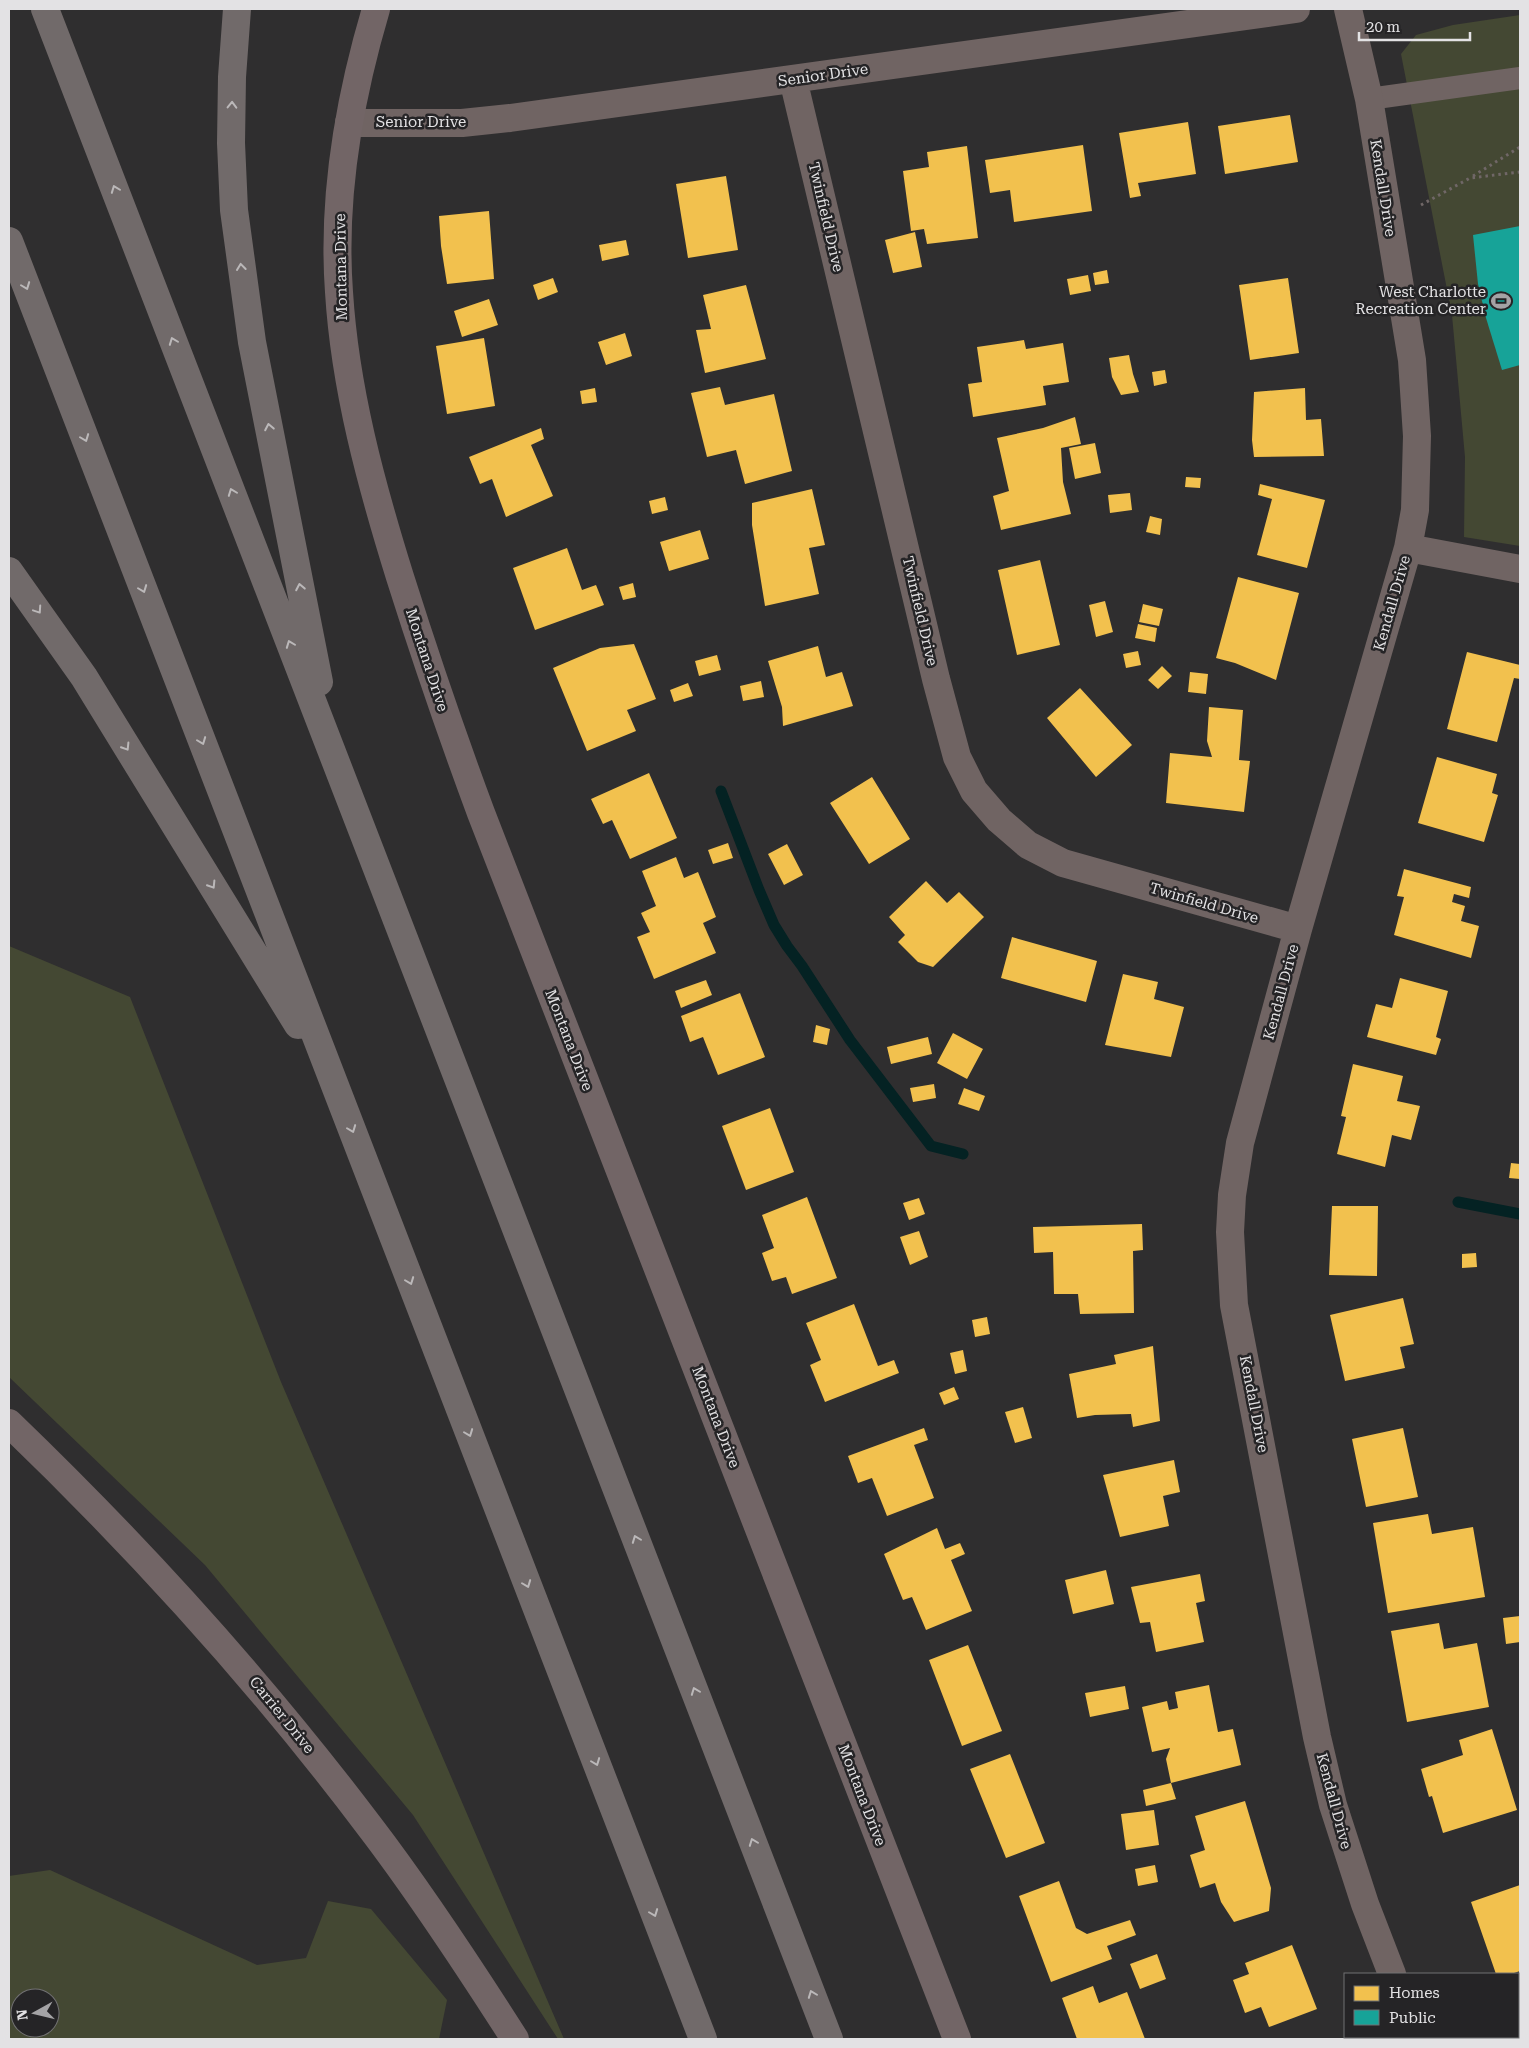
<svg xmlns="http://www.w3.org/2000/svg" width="1529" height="2048" font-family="'Roboto Serif',serif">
  <rect width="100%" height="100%" fill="#2f2e2f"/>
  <path fill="#444833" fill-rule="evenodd" d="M1520,15v531l-56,-9 1,-80 -13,-142 -51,-261 15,-19 37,-10z
    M9,946l121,51 151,385 283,657h-6l-145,-224 -208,-250 -196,-188z
    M50,1870l207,95 49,-7 22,-57 43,8 76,91 -8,39h-430v-163zM20,1998h30v30h-30z"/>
  <path fill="#f2c14e" d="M1290,115l8,47 -73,12 -7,-48z
    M1188,122l8,52 -58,9 3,13 -11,2 -11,-65z
    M1083,145l9,66 -78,11 -4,-32 -20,3 -5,-33z
    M967,146l11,92 -51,6 -3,-15 -13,2 -8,-60 26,-4 -2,-15z
    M726,176l12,74 -50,8 -12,-74z
    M489,211l5,68 -47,5 -6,-38 -2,-30z
    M915,232l7,35 -29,6 -8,-33z
    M626,240l3,15 -27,6 -3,-16z
    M1107,270l2,13 -14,2 -2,-12z
    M1088,275l3,16 -21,4 -3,-16z
    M553,278l5,14 -20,8 -5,-15z
    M1288,278l11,75 -49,7 -11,-75z
    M746,285l20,74 -61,14 -9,-43 15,-1 -8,-34z
    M489,299l9,26 -36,12 -8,-26z
    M625,333l7,23 -26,9 -8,-23z
    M484,338l11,68 -48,8 -11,-68z
    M1024,340l2,9 37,-6 6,39 -26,4 3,19 -73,12 -5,-33 14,-2 -5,-35z
    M1129,355l4,19 6,18 -18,3 -9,-18 -3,-19z
    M1165,370l2,13 -13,3 -2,-14z
    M720,387l5,18 49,-11 18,77 -47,13 -9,-34 -29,7 -16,-64z
    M595,388l2,14 -15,2 -2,-13z
    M1305,388l1,32 15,-1 3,37 -70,1 -2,-17 2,-48z
    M1075,417l6,27 -20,4 2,34 8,32 -70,16 -8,-34 16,-5 -12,-53 46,-10z
    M541,428l3,11 -13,6 22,51 -47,21 -14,-38 -12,5 -11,-27z
    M1095,443l6,30 -26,6 -6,-31z
    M1186,477l15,1 -1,10 -15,-1z
    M1260,484l65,16 -18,68 -50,-13 15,-56 -14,-4z
    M812,489l13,56 -16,3 10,46 -54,12 -13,-81v-22z
    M1130,493l2,17 -22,3 -2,-18z
    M665,497l3,13 -16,4 -3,-13z
    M1150,516l12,3 -2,16 -14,-3z
    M700,530l9,29 -40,12 -9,-29z
    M567,548l15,42 14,-5 8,20 -69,25 -22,-62z
    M1040,560l20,85 -43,10 -19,-85z
    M1238,577l61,16 -23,87 -41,-17 -19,-5z
    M633,583l3,14 -13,3 -4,-13z
    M1105,601l8,31 -17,5 -7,-32z
    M1143,604l20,5 -4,17 -20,-4z
    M1138,624l19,4 -2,14 -20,-4z
    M634,644l22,55 -29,11 9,21 -49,20 -34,-83 47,-20z
    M818,646l8,31 16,-5 11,34 -70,20 -1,-19 -14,-46z
    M1138,651l3,14 -15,3 -3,-14z
    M1467,652l53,13v14l-6,-1 -17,64 -50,-13z
    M717,655l4,15 -22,6 -4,-15z
    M1162,666l10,10 -14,13 -10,-9z
    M1190,672l18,2 -2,20 -18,-2z
    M761,681l3,16 -21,4 -3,-15z
    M688,683l5,13 -19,6 -4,-12z
    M1080,688l52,57 -36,32 -49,-59z
    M1209,707l34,3 -4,50 11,1 -6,51 -78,-9 4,-50 42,4 -5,-16z
    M1437,757l60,17 -5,19 6,2 -14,47 -66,-19z
    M649,773l28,65 -47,21 -18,-39 -9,4 -12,-25z
    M872,777l38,62 -41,25 -39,-61z
    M728,843l5,15 -20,6 -5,-14z
    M787,844l16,31 -19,10 -16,-31z
    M676,857l8,21 14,-6 18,45 -13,6 13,30 -62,26 -17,-42 13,-5 -9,-19 15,-7 -14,-35z
    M1404,869l67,18 -2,11 -15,-4 -2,8 13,4 -4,15 18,5 -8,32 -77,-23 10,-38 -7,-1z
    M926,881l21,22 12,-11 25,25 -51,50 -15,-5 -20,-20 7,-7 -16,-18z
    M1012,937l85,24 -11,41 -85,-24z
    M1123,974l35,8 -4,17 30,8 -13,50 -66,-12z
    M1400,978l48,13 -12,46 5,2 -5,16 -69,-18 9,-33 16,4z
    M706,980l6,15 -31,13 -6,-17z
    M740,993l25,64 -47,18 -15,-38 -13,5 -9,-26z
    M816,1025l14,4 -3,16 -14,-3z
    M953,1033l30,16 -16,30 -30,-16z
    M928,1037l4,17 -41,10 -4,-17z
    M1353,1064l50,12 -6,25 23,5 -9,34 -19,-5 -7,32 -48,-13 9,-37 -5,-1z
    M934,1084l2,14 -23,4 -3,-14z
    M964,1088l21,8 -6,15 -21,-7z
    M770,1108l24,64 -48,18 -24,-64z
    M1511,1163l9,1v15l-11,-1z
    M807,1197l30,81 -45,16 -6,-17 -14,4 -10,-28 12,-5 -12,-33z
    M919,1198l6,16 -16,6 -6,-17z
    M1332,1206h46l-1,70 -48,-1z
    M1142,1224l1,26 -10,1 1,62 -54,1 -2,-20h-24l-1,-42 -19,1 -1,-26z
    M919,1231l9,26 -18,8 -10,-28z
    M1476,1253l1,14 -15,1v-14z
    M1403,1298l11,46 -14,3 5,21 -60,13 -15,-66z
    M854,1304l24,62 16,-6 5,13 -74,29 -15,-37 11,-5 -15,-37z
    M987,1317l3,17 -15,3 -3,-17z
    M1153,1346l7,75 -27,6 -2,-13 -36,1 -18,3 -8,-44 47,-10 -2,-9z
    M963,1350l4,21 -12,3 -5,-21z
    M954,1387l5,12 -15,6 -5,-12z
    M1023,1407l9,31 -17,5 -10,-31z
    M924,1428l4,12 -14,5 20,53 -47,18 -15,-38 -14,5 -10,-27z
    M1403,1428l15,69 -52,10 -14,-68z
    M1174,1460l6,32 -17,4 6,30 -49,11 -17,-62z
    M1428,1514l4,20 41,-7 12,70 -97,16 -15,-90z
    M937,1528l8,21 15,-6 5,11 -14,6 21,51 -46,19 -14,-33 -9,3 -19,-46z
    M1106,1570l8,34 -41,10 -8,-34z
    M1200,1574l5,27 -9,2 8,39 -48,10 -6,-30 -10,1 -9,-36z
    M1520,1616v26l-14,2 -3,-26z
    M1439,1623l5,26 33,-6 12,64 -82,15 -16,-91z
    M968,1645l34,86 -40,15 -33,-86z
    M1209,1685l9,47 15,-3 8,36 -70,18 -5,-24 4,-11 -18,4 -10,-45 25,-6 2,9 9,-2 -3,-16z
    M1125,1686l4,23 -39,8 -5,-24z
    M1492,1729l25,81 -74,23 -11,-37 -3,1 -8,-28 42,-14 -4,-15z
    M1010,1754l35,89 -39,15 -36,-89z
    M1171,1783l5,16 -30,7 -3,-16z
    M1245,1801l26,87 -2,23 -35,11 -13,-20 -6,-19 -15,5 -10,-33 15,-5 -10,-34z
    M1154,1810l5,35 -33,5 -5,-36z
    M1155,1865l3,17 -20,4 -3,-17z
    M1059,1881l17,47 11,6 43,-14 6,15 -29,11 5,13 -61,23 -32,-86z
    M1520,1885v86l-9,3h-15l-25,-72z
    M1292,1945l25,64 -48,18 -8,-20 -16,6 -12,-33 16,-6 -4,-11z
    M1157,1954l9,25 -26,10 -10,-25z
    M1093,1986l6,17 28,-11 18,47h-68l-15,-41z"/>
  <path fill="#17a398" d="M1520,226v139l-18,5 -16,-52 -8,-34 -5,-49z"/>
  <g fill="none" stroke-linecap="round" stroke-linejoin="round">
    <path stroke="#042223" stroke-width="11" d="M721,791l38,99 15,35 13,21 15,20 48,74 81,106 32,8
      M1458,1202l62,12"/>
    <path stroke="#706767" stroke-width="3" stroke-dasharray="2.5 4" stroke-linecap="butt" d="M1473,176l47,-29
      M1421,205l49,-27 50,-6"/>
    <path stroke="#706463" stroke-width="22" d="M1369,99l151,-21"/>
    <path stroke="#706463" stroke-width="28" d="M1348,9l21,90 43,261 5,76 -2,74 -7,38 -110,381 -58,214 -8,52 -2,37 4,73 83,432 16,68 32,99 27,70
      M793,79l143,600 21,78 17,34 25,29 29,25 35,18 235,66
      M349,123h113l48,-5 786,-109
      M1408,548l112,21
      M1409,2037v2"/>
    <path stroke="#726566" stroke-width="28" d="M376,9c-27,91 -44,187 -37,283 6,97 32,192 61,285 25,79 52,158 81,236l476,1226
      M9,1423c131,126 251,258 361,404 52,68 99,140 145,212"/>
    <path stroke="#716a6a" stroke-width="28" d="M45,9l784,2030
      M237,9l-5,68 -1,66 3,67 18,132 67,340
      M9,241l694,1798
      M9,571l75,106 214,348"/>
  </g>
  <defs><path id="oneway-chevron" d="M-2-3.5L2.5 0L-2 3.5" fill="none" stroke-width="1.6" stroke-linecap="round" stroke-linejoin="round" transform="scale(1.25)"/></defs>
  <g stroke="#bbb8b9">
    <use href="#oneway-chevron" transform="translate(232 105) rotate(-89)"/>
    <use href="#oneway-chevron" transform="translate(115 189) rotate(-111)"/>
    <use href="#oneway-chevron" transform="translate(241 267) rotate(-97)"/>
    <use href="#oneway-chevron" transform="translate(26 286) rotate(69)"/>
    <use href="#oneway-chevron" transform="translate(173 341) rotate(-111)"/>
    <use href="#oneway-chevron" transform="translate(269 427) rotate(-101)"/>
    <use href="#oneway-chevron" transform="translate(85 438) rotate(69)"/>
    <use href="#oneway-chevron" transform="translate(232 492) rotate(-111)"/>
    <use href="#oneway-chevron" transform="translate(300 587) rotate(-101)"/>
    <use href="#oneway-chevron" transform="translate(143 589) rotate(69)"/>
    <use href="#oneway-chevron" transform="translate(38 610) rotate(56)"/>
    <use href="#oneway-chevron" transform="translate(290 644) rotate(-111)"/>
    <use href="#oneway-chevron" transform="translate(202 741) rotate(69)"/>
    <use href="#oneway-chevron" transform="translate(126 747) rotate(58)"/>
    <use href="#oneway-chevron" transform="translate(212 885) rotate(58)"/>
    <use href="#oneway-chevron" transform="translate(352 1129) rotate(69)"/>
    <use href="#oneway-chevron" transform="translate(410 1281) rotate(69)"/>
    <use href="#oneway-chevron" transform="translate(469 1433) rotate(69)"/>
    <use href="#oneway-chevron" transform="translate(636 1539) rotate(-111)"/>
    <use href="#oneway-chevron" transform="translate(527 1584) rotate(69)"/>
    <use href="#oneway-chevron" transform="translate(695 1691) rotate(-111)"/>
    <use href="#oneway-chevron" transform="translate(596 1762) rotate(69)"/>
    <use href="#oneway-chevron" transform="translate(753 1842) rotate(-111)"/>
    <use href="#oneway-chevron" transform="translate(654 1913) rotate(69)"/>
    <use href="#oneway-chevron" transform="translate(812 1994) rotate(-111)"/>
  </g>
  <defs>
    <symbol id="stadium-bare" viewBox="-9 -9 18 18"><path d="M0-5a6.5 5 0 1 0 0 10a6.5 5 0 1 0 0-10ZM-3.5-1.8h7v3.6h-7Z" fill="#a4a3a5" stroke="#252426" stroke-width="2.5" paint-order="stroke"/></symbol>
  </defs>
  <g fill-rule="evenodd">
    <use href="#stadium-bare" x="1487" y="287" width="28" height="28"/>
  </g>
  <g text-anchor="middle" stroke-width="5" stroke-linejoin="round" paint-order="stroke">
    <g font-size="15" fill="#e3e2e4" stroke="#252426">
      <text transform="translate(823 75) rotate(-8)" y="5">Senior Drive</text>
      <text x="421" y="127">Senior Drive</text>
      <text transform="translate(1383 188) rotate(81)" y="5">Kendall Drive</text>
      <text transform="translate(826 217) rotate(77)" y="5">Twinfield Drive</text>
      <text transform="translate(341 267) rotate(-91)" y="5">Montana Drive</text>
      <text transform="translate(1392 603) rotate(-74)" y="5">Kendall Drive</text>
      <text transform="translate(920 611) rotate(77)" y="5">Twinfield Drive</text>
      <text transform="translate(427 660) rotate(72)" y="5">Montana Drive</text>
      <text transform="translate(1204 903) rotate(16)" y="5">Twinfield Drive</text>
      <text transform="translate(1281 992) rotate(-75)" y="5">Kendall Drive</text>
      <text transform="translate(569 1040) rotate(69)" y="5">Montana Drive</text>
      <text transform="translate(1254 1404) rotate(79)" y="5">Kendall Drive</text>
      <text transform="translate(716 1417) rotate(69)" y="5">Montana Drive</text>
      <text transform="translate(282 1715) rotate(51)" y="5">Carrier Drive</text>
      <text transform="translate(862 1795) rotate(69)" y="5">Montana Drive</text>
      <text transform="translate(1334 1801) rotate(75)" y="5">Kendall Drive</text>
    </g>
    <g font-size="15" fill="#e3e2e4" stroke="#252426" text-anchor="end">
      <text x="1486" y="297">West Charlotte<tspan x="1486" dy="17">Recreation Center</tspan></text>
    </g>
  </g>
  <rect width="1529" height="2048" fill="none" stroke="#e3e2e4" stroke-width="20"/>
  <rect x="1344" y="1973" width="175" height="65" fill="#252426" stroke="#717072"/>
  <rect x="1354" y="1986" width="25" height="15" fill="#f2c14e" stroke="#717072"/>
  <text x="1389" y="1998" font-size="15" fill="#e3e2e4">Homes</text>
  <rect x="1354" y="2010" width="25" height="15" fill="#17a398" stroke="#717072"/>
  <text x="1389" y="2023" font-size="15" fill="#e3e2e4">Public</text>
  <g transform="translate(35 2013) rotate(262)"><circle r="24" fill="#252426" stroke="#717072"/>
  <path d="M0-4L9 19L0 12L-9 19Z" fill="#a4a3a5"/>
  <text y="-8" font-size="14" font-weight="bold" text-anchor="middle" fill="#e3e2e4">N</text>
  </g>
  <path d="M1359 32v8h111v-8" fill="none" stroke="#e3e2e4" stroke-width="2.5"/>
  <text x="1366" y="32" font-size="15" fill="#e3e2e4" stroke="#252426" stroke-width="4" paint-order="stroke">20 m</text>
</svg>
